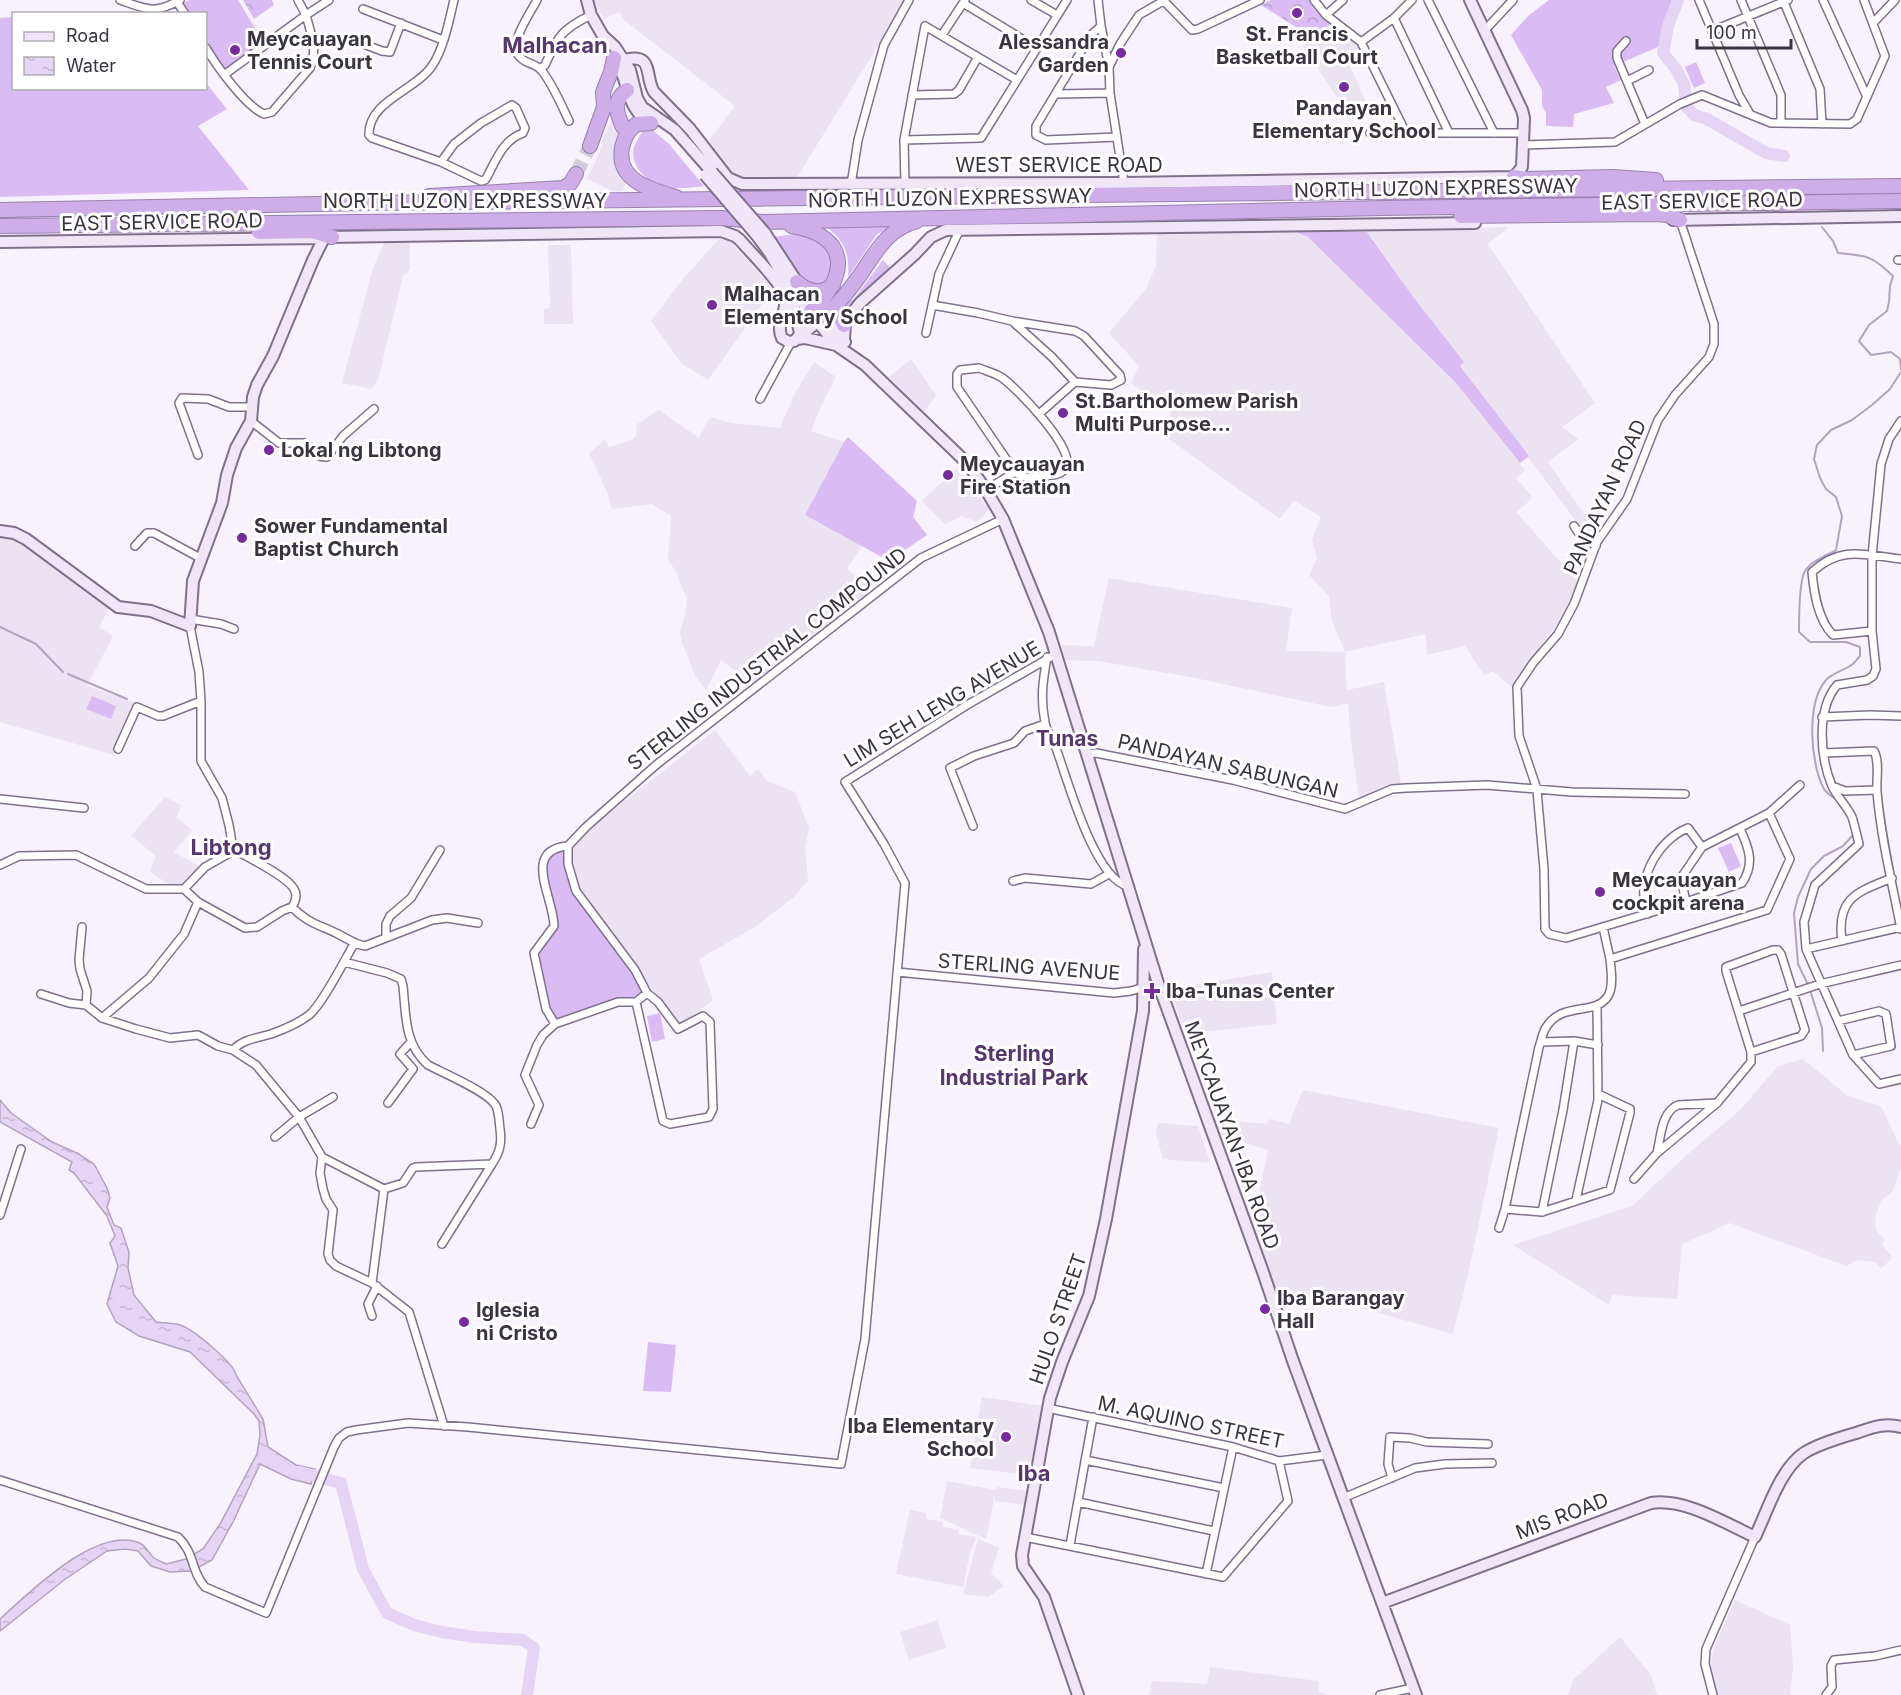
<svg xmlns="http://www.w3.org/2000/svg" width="1901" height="1695" font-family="Inter,sans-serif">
  <defs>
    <pattern id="park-crowns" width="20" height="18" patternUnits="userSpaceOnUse" patternTransform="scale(1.5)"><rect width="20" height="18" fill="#dabbf3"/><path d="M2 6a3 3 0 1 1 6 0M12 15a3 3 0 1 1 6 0" fill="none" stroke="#bca1d1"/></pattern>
    <pattern id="water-ripples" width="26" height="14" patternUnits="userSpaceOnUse" patternTransform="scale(1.5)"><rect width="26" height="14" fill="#e6d4f5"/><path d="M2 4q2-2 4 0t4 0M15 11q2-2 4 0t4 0" fill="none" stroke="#c6b6d3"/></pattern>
  </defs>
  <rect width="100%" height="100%" fill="#f8f1fe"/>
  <path fill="#ebe2f2" d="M593,0h313l-110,179h-49l-17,-8 -22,-29 27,-36 -111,-86 -5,-8 -15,7z
    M1331,23l28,22 6,12 -15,9 19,42 -24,2 -42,-64z
    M615,114l4,20 -2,14 11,31 -6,12h-9l-26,-12 16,-34 -1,-5z
    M1509,227l-21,17 107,159 -33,24 16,12 -30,23 48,70 -6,8 -130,-175 3,-3 -49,-64 -46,-66z
    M1292,230l16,7 148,146 69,87 -9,8 17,20 -17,14 62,70 -14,32 -53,73 -18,-16 -9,4 -19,-29 -38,9 -1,-21 -81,18 2,38 37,-8 17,101v3l-41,19 -10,-71 -2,-31 -17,4 -136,-29 -97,-17 -33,-1 -4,-15 33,1 15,-68 183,30 -6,43 59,1 -13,-31 -3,-25 -20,-21 8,-17 -5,-19 9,-22 -27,-17 -14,19 -122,-88 14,-19 -41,-29 8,-17 -30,-33 37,-44 10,-23 1,-34z
    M386,239h24v31l-7,6 -25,104 -6,9 -30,-6 31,-115z
    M719,239l10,1 44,49 -65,91 -26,-16 -31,-43 31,-41z
    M548,245h23l2,79h-29v-15l6,-1z
    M911,359l25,36 -12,17 -35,-35z
    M814,362l22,15 -15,29 -10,25 33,11 -39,73 57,31 -15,23 25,20 -119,95 -32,-24 -15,30 -10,-13 -14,-34 -2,-11 5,-17 2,-16 -11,-27 -8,-13 3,-43 -19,-12 -40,5 -4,-15 -19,-41 16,-13 4,7 23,-7 4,-4 1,-12 22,-14 40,28 11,-21 21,6 49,5 14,-33z
    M958,467l31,43 -12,12 -15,-6 -17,8 -23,-23z
    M12,534l98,72 -11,21 14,9 -26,50 49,17 -22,52 -114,-33v-187z
    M715,730l35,46 8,-7 9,12 28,11 14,36 -4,19 3,33 -13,16 -40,31 -56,32 14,41 -33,25 -58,-74 -44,-65 -7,-36 4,-10z
    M165,797l16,8 -4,13 15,12 -18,22 27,15 -17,18h-14l-20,-13 6,-16 -25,-20z
    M1272,972l5,52 -92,10 -15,-45z
    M1803,1059l45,37 33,10 20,42v20l-9,24 -11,9 -6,15 1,14 9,10 -3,5 11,13 -12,10 -6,-6 -18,-2 -11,6 -116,-43 -48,21 -5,55 -65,-4 -3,10 -96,-60 119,-39 56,-52 52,-44 38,-44z
    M1303,1090l196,38 -32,151 -14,55 -148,-42 -25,9 -38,-99 17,-7 9,-45 -46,-14 -8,-17 53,5 2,-5 20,5z
    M1158,1123l40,3 12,37 -47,-4 -7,-25z
    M982,1397l61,9 -13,69 -60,-7z
    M947,1481l49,9 1,-3 30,4 -1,14 -31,-4v-7l-9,45 -46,-21z
    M910,1510l16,3v6l17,3v5l16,3 -1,4 18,3 -6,16 -7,34 -67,-13z
    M978,1539l21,9 -8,25 13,13 -16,11 -25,-3z
    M1735,1600l55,25 3,43 -3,27h-72l-7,-24 1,-14 4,-14z
    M937,1620l9,28 -37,12 -9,-28z
    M1620,1637l31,38 6,20h-89l5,-15z
    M1210,1667l108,14 1,11 11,3h-181l3,-14 55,3z"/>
  <path fill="#dabbf3" d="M189,0h49l25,41 -38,28 -19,-27v-28l-17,-1 -6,-10z
    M1549,0h124l-3,15 -12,32 -44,19 7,14 -15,7 8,16 -40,11 -1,13 -27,-1v-13l-4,-7v-16l-31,-55 17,-19z
    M13,17l1,71h192v-5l21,26 -29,17 51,64 -249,7v-179z
    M1696,62l9,21 -11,5 -9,-21z
    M650,128l19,16 35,42c-24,3 -49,6 -65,-16 -5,-6 -7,-15 -5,-23 2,-5 6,-11 9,-17z
    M823,225h72l-18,9 -29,43c2,-23 -4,-39 -25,-52z
    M1292,230l75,2 47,66 50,64 -4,4 69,90 -9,7 -64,-80 -148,-146z
    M794,234l22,2 20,24 -11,26 -21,-2 -31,-47z
    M883,260l9,10 -44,41h-5l6,-9 5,-3z
    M848,437l69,64 -4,16 14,18 -38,26 -84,-46 39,-73z
    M92,696l24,10 -5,13 -25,-10z
    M1731,843l10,23 -12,6 -11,-24z
    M568,846l3,34 76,113 -11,9h-18l-63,22 -9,-15 -12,-56 20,-27 -11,-49 1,-20z
    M660,1013l5,26 -13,3 -5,-26z
    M648,1342l28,3 -5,47 -28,-1z"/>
  <path fill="url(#park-crowns)" d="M243,0h29l2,5 -20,14z
    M1271,0h41l19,23 -19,14 -51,-32z"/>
  <path fill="url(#water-ripples)" stroke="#b2a4bf" stroke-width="1.5" d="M0,1100l11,13 41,29 25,11 17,11 13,24 3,10 -3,9 7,18 7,3 8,24 -1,16 6,27 22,27c7,1 17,1 24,3 13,4 54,38 56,50l27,44 5,28 28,18 19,4 -4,15 -20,-5 -31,-15 -27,58 -21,38 -20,11 -22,1 -19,-6 -13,-15 -13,-2 -18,2 -43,29 -64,51v-12c30,-27 94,-91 137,-77 10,3 10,10 16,15 4,3 9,5 13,7l20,-5 17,-10 17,-25 37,-70 3,-19 -1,-14 -5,-7 -64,-62 -51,-16 -23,-14 -9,-18 11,-38 -8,-23 5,-7 -8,-20 -33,-43 -5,-3 3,-8 -72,-40z"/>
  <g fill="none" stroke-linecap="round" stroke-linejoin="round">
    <path stroke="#b2a4bf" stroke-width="2" d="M1822,227l11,14 5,12c30,3 33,2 55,23l-3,10 -1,16 -2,9 -18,14 -10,16 12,14 20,-3 9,7 1,10
      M0,627l36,17 27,28
      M68,674l59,25
      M1838,801c-4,-4 -11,-7 -14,-12 -14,-26 -18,-86 2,-109 7,-7 16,-9 24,-14 4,-2 7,-7 10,-10v-9l-14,-5h-36l-11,-10c0,-12 0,-51 6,-61 6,-10 21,-15 31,-21l6,-34 -6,-19 -10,-8 -6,-11 -6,-19 3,-14 14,-15 21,-10 20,-15 18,-16 11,-17
      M1808,985l-10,-21 -4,-51 4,-16 13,-28 13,-13 19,-10 11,-12
      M1810,990l12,38 1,23"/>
    <path stroke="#e6d4f5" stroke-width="12" d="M1678,0l-10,26 -5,27 13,16 8,15 2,22 8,9 13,4 59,34 18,3
      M300,1472l41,11 22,86 24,44 27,12 28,7 33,5 48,3 11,8 -7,47"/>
    <path stroke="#d2cbd8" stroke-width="14" stroke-dasharray="14 7" stroke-linecap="butt" d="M576,174l14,-28"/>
    <defs>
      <path id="street" d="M120,0c26,9 34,15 60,0
        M537,0c-7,14 -32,47 -15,59 6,5 15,5 20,12 11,14 19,33 27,50
        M1031,0l26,15
        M1098,0l3,26 8,41
        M1163,0l29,30 6,-1 62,-29
        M1314,0l12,15 35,27 45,91
        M1428,0l66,133
        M1699,0l40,95 11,19
        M1741,0l40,95v28
        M1783,0l37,89 2,35
        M1823,0l44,97
        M177,2l8,12
        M963,3l74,45
        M363,9l80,31
        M1326,15l17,-15
        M1394,18l55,115
        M1873,23l22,-23
        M1101,26l-10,9 -55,91v9l10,5 71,-3
        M1484,31l29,-31
        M1712,31l76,-31
        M942,35l23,-35
        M353,40l29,11 8,1 11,-29
        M1626,41l-9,10v7l28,66
        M1361,42l33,-24 18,-18
        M206,48c10,17 39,58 58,66l8,-2 38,-44c8,-18 1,-34 -4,-53l23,-15
        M541,68l4,-3c13,-29 17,-36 46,-50
        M224,75l82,-60 -8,-15
        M1627,81l22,-11
        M1057,94l53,-1
        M912,95l42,-1 5,-4 19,-33
        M1370,133h154
        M904,140l77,-2 86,-138
        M1524,145l91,-3 65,-38 22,-9 69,28 79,1 7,-5 28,-63 -21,-56
        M441,162l13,-18 27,-21 31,-18 4,3 9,20 -2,5c-20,7 -27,27 -36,44l-2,3 -4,1 -40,-19 -69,-24 -3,-3c-1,-34 47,-45 63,-69 12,-18 17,-45 22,-66
        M1124,183l-14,-90 -1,-26 11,-23 19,-29 26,-15
        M905,184l-1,-44 21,-114 92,54
        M851,185l7,-45 26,-95 25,-45
        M1680,220l34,104v20l-5,13 -34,38 -17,25 -31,79 -30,43 -23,62 -16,30 -25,29 -16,24 2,49 18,53 1,13 6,67 1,60 4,5 17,4 120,-36 56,-19c13,-19 7,-35 -2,-54
        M1898,260h3
        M932,305l46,8 34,8 63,10 9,5 36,39 1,5 -10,5 -36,-3 -36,32
        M1012,321l40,36 23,25
        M926,333l13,-59 21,-45
        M979,368c7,3 15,5 22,9 15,10 75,72 65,90 -4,8 -13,8 -20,9 -12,2 -21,4 -31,-4l-58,-85v-13l3,-4z
        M760,399l31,-57
        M251,421l28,22h25c9,6 11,15 23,14l16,-21 31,-27
        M1901,421l-12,18 -8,25 -9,92v75l4,38 -3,7 -6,4 -30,5c-21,25 -17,72 -5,101 5,11 15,20 20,31 3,9 5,19 7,27l-44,41 -11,37 2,27 47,106 26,29 22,-5
        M198,455l-19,-52 3,-5 26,1 21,8h24
        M986,490l29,-18
        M1574,526l6,9 16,11
        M135,546l12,-13h7l48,26
        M190,619l31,5 13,5
        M190,626l9,46 2,29v60l21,37 7,27 4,24
        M1872,631l-39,4c-15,-15 -19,-42 -21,-63 29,-27 53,-17 89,-13
        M1047,657c-4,23 -7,42 -2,65 1,10 9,19 12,29 11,30 38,129 71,135
        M1822,717l48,-2 31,1
        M118,749l19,-42 21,9h5l38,-15
        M1824,753l50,-2c6,11 2,28 3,41 4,46 15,91 24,137
        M1087,754l9,-1 137,27 112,29 47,-20 14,-1 81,-3 85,7 113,2
        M1832,786l13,5 32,-1
        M0,799l84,9
        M973,826l-23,-58 24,-12 40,-13 11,-12 20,-7
        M568,846l18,-19 70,-62 265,-207 82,-39
        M568,846v18l8,27 59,79 12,23 11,9 20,27 25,-13 7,6 3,87 -4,8 -39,7 -7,-3 -27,-119
        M0,865l19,-9 57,-1 70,34h38l14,13 47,26 12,-1 25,-16 10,-4c3,-5 6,-12 2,-18 -7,-13 -47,-32 -61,-40
        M1013,881l12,-3 66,6 18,-10
        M184,889l21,-22 23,-13 5,-5
        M1686,902l-5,-24 21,-31 67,-34 31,-28
        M292,907c15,16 28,18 46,27 10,5 16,10 27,12l67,-26 15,-2 31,5
        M1648,914c-14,-31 9,-74 40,-86l14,19
        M82,927l-3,33 1,9 7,22 -1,14
        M1603,927l7,32 157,-49 23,-51 -21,-46
        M386,937v-13l4,-8 21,-18 29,-48
        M1842,941c-6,-43 15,-49 50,-63
        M354,944c-10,17 -32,61 -45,71 -10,8 -27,15 -38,19 -14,4 -28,5 -38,16l23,15 43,52 23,40 62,32 -12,94
        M1806,949l95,-22
        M344,962l43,11 14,6 2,7c3,29 1,58 25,79 15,8 61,27 68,41 3,6 3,15 4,23 2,14 0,23 -8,35l-76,3 -3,1 -10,15 -19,6
        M897,972l217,21 17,-2 27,-8
        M41,994l28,9 17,2 16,13 34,11 34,9 28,-3 20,11 15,4
        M1739,1011l81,-27 81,-19
        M102,1018l47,-40 35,-44 14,-32
        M1838,1021l41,-10 7,3 5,32 -38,9
        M555,1024l-9,-15 -12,-56 20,-27c0,-28 -33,-76 14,-80
        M1541,1042l33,-1 24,4
        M388,1103l25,-34 -13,-15 10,-11
        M531,1124l8,-19 -14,-30 12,-30 6,-10 12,-11 63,-22h18l11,-9
        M275,1137l24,-20 34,-20
        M1657,1153c4,-16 4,-41 21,-48l39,-2
        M322,1157l-2,16 3,16 3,10 7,11 -5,44 2,6 6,6 36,17 37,29 35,114
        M1634,1179l23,-26 60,-50 34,-41v-10l-25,-81v-4l47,-17h5l3,4 24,76 -4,6 -50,16
        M1576,1200l22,-100 -1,-93
        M1505,1209l37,3 68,-22 20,-77v-4l-32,-15
        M1542,1212l21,-102 11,-69
        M0,1215l21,-66
        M1499,1228l6,-19 34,-162c2,-5 3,-12 6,-18 16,-29 50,-12 63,-33 6,-10 3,-27 2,-37
        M442,1244l50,-80
        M372,1316l-4,-12 9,-18
        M1047,1408l186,39 46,14 48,-6
        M1085,1460l139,28
        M1392,1478l-4,-14 2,-27 20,1 17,4 61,2
        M0,1480l178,57c17,16 13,35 27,50l61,26 68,-166 5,-9 8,-6 9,-2 52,-7 60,4 373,37 24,-125 40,-456 -21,-39 -39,-62 122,-77 89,-51
        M1343,1498l72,-30 30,-4 47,-1
        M1078,1502l136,29
        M1025,1537l198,40 65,-76 -9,-40
        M1070,1545l23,-128
        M1206,1574l27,-127
        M1380,1695l33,-7
        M1713,1695l-8,-31 1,-15 49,-112
        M1826,1695l6,-8 -1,-21 3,-6 41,-4 26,-6"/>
      <path id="secondary" d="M587,0l4,15 12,21 12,11 15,23 7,28 5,9 33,23 37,42
        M624,60c31,-8 20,17 30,32l36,37 38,49 14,6 382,-1 390,-6 8,-10 2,-49 -2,-8 -52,-110
        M616,61c14,21 9,48 35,62
        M1673,220l228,-4
        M765,233l32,49 48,60
        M758,237l11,15 18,31 49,62 29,20 103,99 18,26 17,29 46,113 109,351 105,289 30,89 123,334
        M0,242l324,-4
        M790,291l10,42 -3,6
        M797,339l8,-1 31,7
        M844,340l1,-18 15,-19 55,-49 16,-17 15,-7 529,-7
        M0,531l14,2 12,6 92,68 33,4 39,15 3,-45 29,-78 5,-28 9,-27 15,-27 2,-24 4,-12 16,-29 40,-96 11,-22 3,-1 394,-6 14,5 5,4c10,12 43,44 45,57 3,15 -10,27 -3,41l7,4 5,-1 27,-22
        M1382,1603l269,-100c34,-5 74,20 104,34 12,-25 25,-68 49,-84 14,-9 35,-15 52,-20 15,-5 29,-11 45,-6
        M1078,1695l-34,-98 -21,-31 -1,-11 28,-157 12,-36 27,-66 17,-77 37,-208 1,-62"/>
      <path id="highway" d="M651,123l-14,1c-8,5 -13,14 -15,24 -6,33 30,42 54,49
        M623,127c-7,-15 -11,-26 4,-37
        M590,146l14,-39 -1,-15 8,-20 3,-14
        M1514,177l12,2 87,-2 43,3
        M429,196l134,-8 7,-4 6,-10
        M0,210l367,-7 1534,-17
        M1461,216l196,-2 10,1 13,5
        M0,226l721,-8 42,4 619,-14 519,-7
        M792,226c59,10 57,51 18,86
        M259,232l54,-1 19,6
        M797,282c11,10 24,13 36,3
        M838,304v8l6,13
        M824,317c13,-12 24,-25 34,-39 17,-24 28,-49 59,-57"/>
    </defs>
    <use href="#street" stroke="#7f708c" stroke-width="10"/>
    <use href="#secondary" stroke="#7f708c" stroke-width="14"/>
    <use href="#highway" stroke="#9a82ae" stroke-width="16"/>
    <use href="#street" stroke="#fff" stroke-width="7"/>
    <use href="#secondary" stroke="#f0e6f8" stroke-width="10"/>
    <use href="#highway" stroke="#ceade9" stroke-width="14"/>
    <defs>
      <path id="secondary-bridge" d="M712,172l53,61
        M705,175l53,62"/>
    </defs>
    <use href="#secondary-bridge" stroke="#7f708c" stroke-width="14" stroke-linecap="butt"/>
    <use href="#secondary-bridge" stroke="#f0e6f8" stroke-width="10"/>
  </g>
  <g fill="#732b9e" stroke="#fff" stroke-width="2">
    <circle cx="1297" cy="13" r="6"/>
    <circle cx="235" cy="50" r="6"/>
    <circle cx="1121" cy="53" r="6"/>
    <circle cx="1344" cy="87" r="6"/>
    <circle cx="712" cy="305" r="6"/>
    <circle cx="1063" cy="413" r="6"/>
    <circle cx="269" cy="450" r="6"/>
    <circle cx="948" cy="475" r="6"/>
    <circle cx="242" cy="538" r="6"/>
    <circle cx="1600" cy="892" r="6"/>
    <path d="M1149 982h6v6h6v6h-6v6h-6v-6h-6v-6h6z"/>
    <circle cx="1265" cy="1309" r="6"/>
    <circle cx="464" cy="1322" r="6"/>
    <circle cx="1006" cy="1437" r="6"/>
  </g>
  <g text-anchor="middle" stroke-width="6" stroke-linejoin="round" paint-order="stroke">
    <g font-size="20" font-weight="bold" fill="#3a3340" stroke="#fff" text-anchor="start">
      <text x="1297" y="41" text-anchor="middle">St. Francis<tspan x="1297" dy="23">Basketball Court</tspan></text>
      <text x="247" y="46">Meycauayan<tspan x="247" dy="23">Tennis Court</tspan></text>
      <text x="1109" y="49" text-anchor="end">Alessandra<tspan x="1109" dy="23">Garden</tspan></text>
      <text x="1344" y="115" text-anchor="middle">Pandayan<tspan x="1344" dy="23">Elementary School</tspan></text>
      <text x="724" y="301">Malhacan<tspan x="724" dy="23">Elementary School</tspan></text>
      <text x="1075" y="408">St.Bartholomew Parish<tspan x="1075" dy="23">Multi Purpose...</tspan></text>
      <text x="281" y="457">Lokal ng Libtong</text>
      <text x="960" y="471">Meycauayan<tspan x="960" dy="23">Fire Station</tspan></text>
      <text x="254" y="533">Sower Fundamental<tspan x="254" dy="23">Baptist Church</tspan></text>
      <text x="1612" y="887">Meycauayan<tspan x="1612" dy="23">cockpit arena</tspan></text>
      <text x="1166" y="998">Iba-Tunas Center</text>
      <text x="1277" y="1305">Iba Barangay<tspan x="1277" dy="23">Hall</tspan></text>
      <text x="476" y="1317">Iglesia<tspan x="476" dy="23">ni Cristo</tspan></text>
      <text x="994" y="1433" text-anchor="end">Iba Elementary<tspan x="994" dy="23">School</tspan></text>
    </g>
    <g font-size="20" fill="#3a3340" stroke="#fff">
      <text x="1059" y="172">WEST SERVICE ROAD</text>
      <text transform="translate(1436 188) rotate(-1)" y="7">NORTH LUZON EXPRESSWAY</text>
      <text transform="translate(950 198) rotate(-1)" y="7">NORTH LUZON EXPRESSWAY</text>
      <text x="465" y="208">NORTH LUZON EXPRESSWAY</text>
      <text transform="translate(1702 201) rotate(-1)" y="7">EAST SERVICE ROAD</text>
      <text transform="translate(162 222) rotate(-1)" y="7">EAST SERVICE ROAD</text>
      <text transform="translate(1605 497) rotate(-65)" y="7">PANDAYAN ROAD</text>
      <text transform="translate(767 659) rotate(-38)" y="7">STERLING INDUSTRIAL COMPOUND</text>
      <text transform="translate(942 704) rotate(-31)" y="7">LIM SEH LENG AVENUE</text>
      <text transform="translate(1228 766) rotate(13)" y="7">PANDAYAN SABUNGAN</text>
      <text transform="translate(1029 967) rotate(4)" y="7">STERLING AVENUE</text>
      <text transform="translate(1232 1135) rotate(70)" y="7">MEYCAUAYAN-IBA ROAD</text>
      <text transform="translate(1058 1319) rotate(-71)" y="7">HULO STREET</text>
      <text transform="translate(1191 1422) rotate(12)" y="7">M. AQUINO STREET</text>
      <text transform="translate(1562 1516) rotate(-21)" y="7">MIS ROAD</text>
    </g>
    <g font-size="21" font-weight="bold" fill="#57366f" stroke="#fff">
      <text x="1067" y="746">Tunas</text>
      <text x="1014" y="1061">Sterling<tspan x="1014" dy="24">Industrial Park</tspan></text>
    </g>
    <g font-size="22" font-weight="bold" fill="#57366f" stroke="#fff">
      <text x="555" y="53">Malhacan</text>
      <text x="231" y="855">Libtong</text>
      <text x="1034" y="1481">Iba</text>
    </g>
  </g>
  <rect x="12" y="12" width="195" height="78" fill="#ffffff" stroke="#b0adb3" stroke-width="1.5"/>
  <rect x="24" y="32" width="30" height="9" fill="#f0e6f8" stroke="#b0adb3" stroke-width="1.5"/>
  <text x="66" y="42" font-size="18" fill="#3a3340">Road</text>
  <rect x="24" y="57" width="30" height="18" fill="url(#water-ripples)" stroke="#b0adb3" stroke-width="1.5"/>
  <text x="66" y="72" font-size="18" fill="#3a3340">Water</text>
  <path d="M1697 39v9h94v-9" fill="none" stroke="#3a3340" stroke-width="3"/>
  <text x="1706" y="39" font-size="18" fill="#3a3340" stroke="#ffffff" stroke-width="4.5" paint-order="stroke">100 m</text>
</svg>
